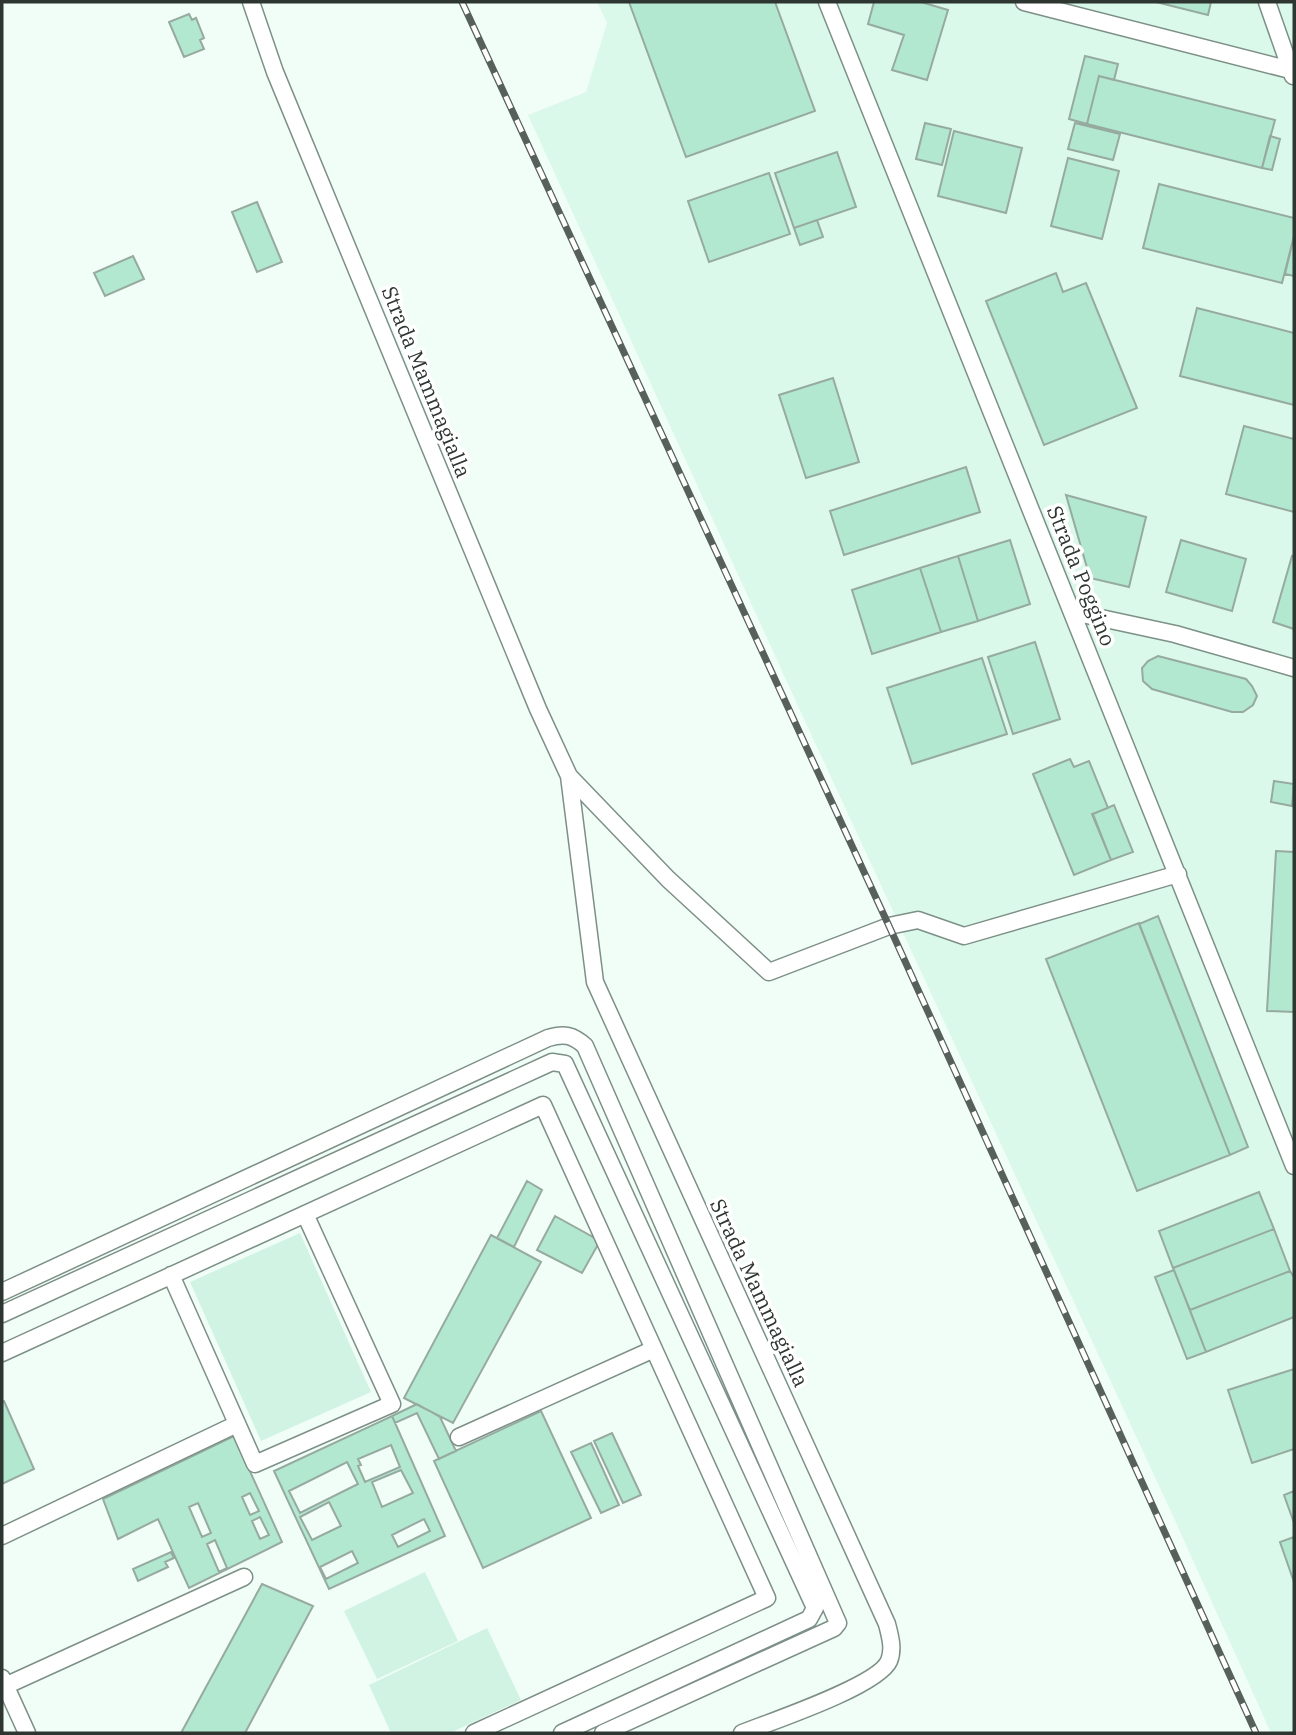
<svg xmlns="http://www.w3.org/2000/svg" width="1296" height="1735" font-family="'IBM Plex Serif',serif">
  <rect width="100%" height="100%" fill="#f1fef8"/>
  <path fill="#dbf9eb" d="M597,2h697v1731h-23l-99,-219 -380,-821 -264,-578 58,-23 21,-69z"/>
  <path fill="#d1f3e3" d="M300,1233l71,159 -110,49 -71,-159z
    M425,1572l33,69 -81,38 -33,-68z
    M487,1628l34,72 -71,33h-59l-22,-48z"/>
  <path fill="#b3e8d0" stroke="#96aaa0" stroke-width="2" fill-rule="evenodd" d="M629,2h146l40,109 -129,46z
    M874,2h47l27,8 -21,70 -35,-10 12,-35 -36,-11z
    M1156,2h55l-3,13z
    M189,14l3,6 4,-2 8,20 -4,2 4,9 -20,8 -15,-35z
    M1085,56l33,8 -4,16 -15,-4 -12,48 -18,-5z
    M1099,76l176,44 -13,48 -175,-44z
    M925,123l26,6 -9,36 -26,-6z
    M1075,123l45,11 -7,26 -45,-11z
    M954,131l68,17 -16,65 -68,-17z
    M1270,136l10,3 -8,31 -10,-2z
    M837,152l19,55 -62,21 -19,-55z
    M1068,158l51,13 -17,68 -51,-13z
    M769,173l21,61 -81,28 -21,-61z
    M1159,184l135,34v18l-12,47 -139,-35z
    M257,202l25,60 -25,10 -25,-60z
    M817,220l6,17 -23,8 -6,-17z
    M1294,236v40l-9,-2z
    M133,256l11,23 -39,17 -11,-23z
    M1056,273l7,19 23,-9 51,125 -93,37 -58,-144z
    M1197,308l97,25v72l-114,-29z
    M833,378l26,84 -53,16 -27,-83z
    M1244,426l50,13v73l-68,-18z
    M966,467l14,45 -136,43 -14,-44z
    M1066,495l80,22 -17,70 -39,-9z
    M1010,540l20,64 -52,17 -20,-65z
    M1181,540l65,19 -14,52 -66,-19z
    M958,556l20,65 -37,11 -21,-64z
    M1292,556l2,1v72l-21,-7z
    M920,568l21,64 -69,22 -20,-64z
    M1035,642l25,77 -47,15 -25,-77z
    M1158,656l88,23 6,7 5,10 -4,9 -10,7h-11l-80,-23 -9,-8 -1,-13 6,-7z
    M982,658l25,76 -95,30 -25,-76z
    M1070,759l4,8 15,-6 19,47 -16,6 19,46 -37,15 -41,-101z
    M1274,781l20,3 -2,22 -21,-4z
    M1114,805l19,47 -22,8 -18,-46z
    M1276,851l18,1v160l-27,-1z
    M1158,916l90,231 -18,8 -91,-231z
    M1139,923l91,232 -93,36 -91,-232z
    M527,1181l15,9 -28,57 -17,-9z
    M1259,1192l15,37 -101,39 -14,-37z
    M555,1216l45,25 -18,32 -45,-23z
    M1274,1229l16,42 -100,39 -17,-42z
    M491,1235l50,27 -88,161 -49,-25z
    M1174,1270l32,82 -19,7 -32,-82z
    M1290,1271l4,6v40l-88,35 -16,-42z
    M1294,1369v80l-42,14 -24,-73z
    M4,1401l30,68 -32,15v-82z
    M417,1404l23,13 16,34 -17,8 -22,-46 -22,10 -3,-7z
    M541,1411l50,107 -108,50 -49,-107z
    M392,1416l53,120 -116,53 -55,-118zM391,1445l9,22 -35,15 -7,-16 3,-1 -3,-6zM347,1462l11,22 -58,29 -11,-22zM401,1470l12,23 -31,14 -10,-25zM329,1502l12,24 -29,14 -12,-23zM424,1519l6,12 -32,16 -6,-12zM352,1551l6,12 -32,16 -6,-12z
    M612,1433l29,62 -18,8 -29,-62z
    M234,1436l48,106 -93,46 -31,-69 -40,20 -15,-40zM250,1493l9,18 -9,4 -8,-18zM198,1503l13,30 -9,4 -13,-30zM260,1517l9,18 -9,4 -8,-18zM215,1540l12,28 -8,4 -12,-28z
    M591,1443l28,62 -18,8 -30,-61z
    M1294,1491v32l-10,-28z
    M1294,1537v45l-14,-40z
    M171,1552l3,6 -9,4 3,5 -30,14 -5,-12z
    M262,1584l51,22 -68,127h-64z"/>
  <g fill="none" stroke-linecap="round" stroke-linejoin="round">
    <defs>
      <path id="minor" d="M251,2l24,70 263,637 31,67 26,206 292,642c3,12 7,25 2,37 -11,25 -119,61 -147,72
        M827,2l467,1164
        M1024,2l270,69
        M1267,2l26,74
        M1073,612l102,22 119,34
        M569,776l99,103 101,93 120,-46 29,-6 46,16 214,-62
        M171,1275l84,189 137,-60 -87,-190
        M2,1292l546,-254c16,-5 25,-3 37,8l253,577 -4,5 -231,105
        M2,1314l550,-252 13,2 250,544 -6,11 -247,114
        M2,1353l541,-248 224,493 -293,135
        M459,1437l195,-88
        M2,1536l235,-112
        M2,1678l25,55
        M5,1686l239,-109"/>
    </defs>
    <use href="#minor" stroke="#7d9087" stroke-width="19"/>
    <use href="#minor" stroke="#fff" stroke-width="16"/>
    <defs>
      <path id="rail" d="M462,2l427,924 367,807"/>
    </defs>
    <use href="#rail" stroke="#57605b" stroke-width="7"/>
    <use href="#rail" stroke="#fff" stroke-width="4.5" stroke-dasharray="13" stroke-linecap="butt"/>
  </g>
  <g text-anchor="middle" stroke-width="7" stroke-linejoin="round" paint-order="stroke">
    <g font-size="21" fill="#2e3632" stroke="#fff">
      <text transform="translate(426 382) rotate(68)" y="7">Strada Mammagialla</text>
      <text transform="translate(1081 576) rotate(68)" y="7">Strada Poggino</text>
      <text transform="translate(759 1293) rotate(65)" y="7">Strada Mammagialla</text>
    </g>
  </g>
  <rect width="1296" height="1735" fill="none" stroke="#2e3632" stroke-width="7"/>
</svg>
